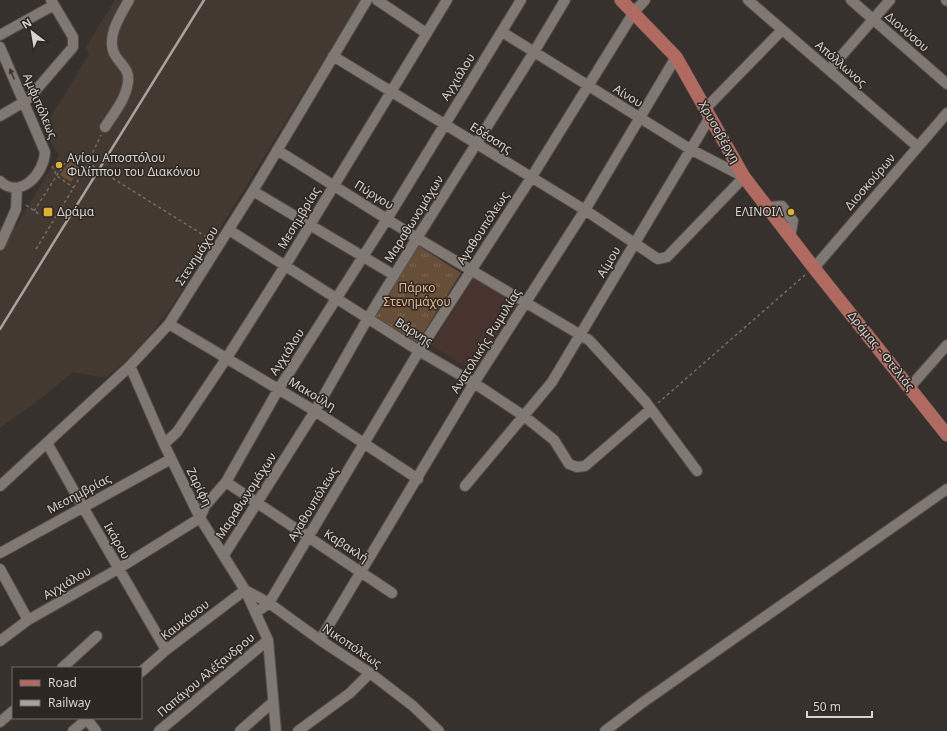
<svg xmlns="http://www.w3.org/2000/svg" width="947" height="731" font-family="'Noto Sans',sans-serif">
  <defs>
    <pattern id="grass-tufts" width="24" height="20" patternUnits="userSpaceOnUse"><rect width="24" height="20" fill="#664e38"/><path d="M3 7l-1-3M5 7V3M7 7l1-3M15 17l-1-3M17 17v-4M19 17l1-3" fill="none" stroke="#7b6754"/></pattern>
  </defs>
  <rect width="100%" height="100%" fill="#36312c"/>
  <path fill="#443930" d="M115,0h246l-187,303 -21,28 -22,25 -25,22 -33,-6 -37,30 -36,26v-202l10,-3 6,3 43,-71 -16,-25 46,-76 -3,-7z"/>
  <path fill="#47342e" d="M475,276l43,26 -44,70 -43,-27z"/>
  <path fill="url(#grass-tufts)" d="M417,245l44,28 -44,70 -44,-28z"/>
  <path fill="#664e38" d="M69,161l11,7 -9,14 -11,-7z"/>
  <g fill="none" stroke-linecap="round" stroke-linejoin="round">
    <defs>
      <path id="minor" d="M377,0l49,33
        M748,0l170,147
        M851,0l96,84
        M946,0l1,1
        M0,35l54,-30
        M0,47l45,105c-1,22 -25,48 -45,29
        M333,56l252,154 73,49 9,-2 77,-80 -54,-28 -188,-117
        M829,70l61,-70
        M705,109l77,-79
        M0,116l24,-14 6,-5 43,-50v-10l-22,-37
        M105,127c9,-14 21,-28 23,-45 2,-12 -7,-17 -13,-27 -10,-17 6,-41 14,-55
        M277,150l140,88 172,102 56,61 52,70
        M253,191l141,84
        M768,207l14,-1 11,15 -3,16
        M229,230l190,121 55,32 50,33 30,24 15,24 8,3 8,-1 66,-57
        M0,245l16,-36 1,-21
        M814,268l133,-155
        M169,324l146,87 103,68
        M130,366l34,78 36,74 45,72 23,50 8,91
        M910,387l37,-42
        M47,443l36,64 83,143
        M164,444l13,-12 49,-73 59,-93 162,-266
        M226,482l166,111
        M0,486l130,-120 39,-42 84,-133 114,-191
        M465,486l87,-104 158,-265
        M0,553l171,-94
        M224,555l91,-144 53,-93 49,-80 117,-186 31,-52
        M0,569l28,51
        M257,612l12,-9 150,-252 112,-173 103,-166 11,-12
        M320,640l154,-257 111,-173 91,-153
        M0,641l28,-21 90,-51 82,-51 5,-12 21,-24 52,-92 109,-171 134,-219
        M62,668l35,-32
        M141,672l25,-22 79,-60 24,13 51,37 50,33 43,33 26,25
        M86,718l10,13
        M0,722l13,-11
        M73,731l15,-13
        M159,731l109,-91
        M240,731l33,-29
        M298,731l52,-38 20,-20
        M605,731l37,-28 305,-214"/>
      <path id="major" d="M621,0l55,57 68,120 70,91 133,167"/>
    </defs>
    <use href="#minor" stroke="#524d49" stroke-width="12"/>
    <use href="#major" stroke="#524d49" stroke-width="14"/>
    <path stroke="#726e69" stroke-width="1.5" stroke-dasharray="3 3" stroke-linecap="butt" d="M73,162l4,-6
      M52,166l5,10 17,12
      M85,169l16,-34
      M26,205l13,9
      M34,211l34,-53 17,11 -49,80
      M658,403l147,-128"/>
    <use href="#minor" stroke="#7f7873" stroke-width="10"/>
    <use href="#major" stroke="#b16a60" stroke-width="13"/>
    <path stroke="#a6a29f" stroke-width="2.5" d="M0,329l204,-329"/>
    <path stroke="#726e69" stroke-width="1.5" stroke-dasharray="3 3" stroke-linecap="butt" d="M77,156l136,85"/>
  </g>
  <defs><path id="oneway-solid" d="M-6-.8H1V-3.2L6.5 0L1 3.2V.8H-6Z"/></defs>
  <use fill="#3d3732" href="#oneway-solid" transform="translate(12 74) rotate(-114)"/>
  <g fill="#deb133" stroke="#2c2722" stroke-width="1.5">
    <circle cx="59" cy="165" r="4"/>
    <rect x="43" y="207" width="10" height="10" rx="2"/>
    <circle cx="791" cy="212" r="4"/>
  </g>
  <g text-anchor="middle" stroke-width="3" stroke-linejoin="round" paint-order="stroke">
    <g font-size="12" fill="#d6d3d0" stroke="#2c2722">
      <text transform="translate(907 32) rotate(41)" y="4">Διονύσου</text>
      <text transform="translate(841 64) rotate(41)" y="4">Απόλλωνος</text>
      <text transform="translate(458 77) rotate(-58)" y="4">Αγχιάλου</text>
      <text transform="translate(628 96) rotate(31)" y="4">Αίνου</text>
      <text transform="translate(40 106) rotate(67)" y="4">Αμφιπόλεως</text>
      <text transform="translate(719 132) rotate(60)" y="4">Χρυσοβέργη</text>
      <text transform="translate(491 138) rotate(32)" y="4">Εδέσσης</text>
      <text transform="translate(870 182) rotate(-49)" y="4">Διοσκούρων</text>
      <text transform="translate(374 195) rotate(32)" y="4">Πύργου</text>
      <text transform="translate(299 218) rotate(-59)" y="4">Μεσημβρίας</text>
      <text transform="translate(414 219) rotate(-58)" y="4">Μαραθωνομάχων</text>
      <text transform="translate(483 228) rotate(-57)" y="4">Αγαθουπόλεως</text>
      <text transform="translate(197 256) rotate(-57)" y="4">Στενημάχου</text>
      <text transform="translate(609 262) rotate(-59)" y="4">Αίμου</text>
      <text transform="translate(414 332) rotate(32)" y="4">Βάρνης</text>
      <text transform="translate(486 341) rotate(-58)" y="4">Ανατολικής Ρωμυλίας</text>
      <text transform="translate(881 351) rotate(51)" y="4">Δράμας - Φτελιάς</text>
      <text transform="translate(287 352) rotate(-57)" y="4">Αγχιάλου</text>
      <text transform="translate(312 394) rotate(31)" y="4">Μακούλη</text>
      <text transform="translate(199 487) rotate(64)" y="4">Ζαρίφη</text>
      <text transform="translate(79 494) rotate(-28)" y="4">Μεσημβρίας</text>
      <text transform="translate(246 496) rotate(-57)" y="4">Μαραθωνομάχων</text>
      <text transform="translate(313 504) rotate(-59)" y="4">Αγαθουπόλεως</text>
      <text transform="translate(117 541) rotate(60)" y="4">Ικάρου</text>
      <text transform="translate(346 546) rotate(33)" y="4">Καβακλή</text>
      <text transform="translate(67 583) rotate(-30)" y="4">Αγχιάλου</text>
      <text transform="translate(185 620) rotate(-38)" y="4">Καυκάσου</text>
      <text transform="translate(352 646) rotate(34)" y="4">Νικοπόλεως</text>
      <text transform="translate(206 675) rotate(-40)" y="4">Παπάγου Αλέξανδρου</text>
    </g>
    <g font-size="12" fill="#d6d3d0" stroke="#2c2722" text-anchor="start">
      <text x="67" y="162">Αγίου Αποστόλου<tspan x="67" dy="14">Φιλίππου του Διακόνου</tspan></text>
      <text x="57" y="216">Δράμα</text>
      <text x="783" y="216" text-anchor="end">ΕΛΙΝΟΙΛ</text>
    </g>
    <g font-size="12" fill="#e8b689" stroke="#2c2722">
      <text x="417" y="292">Πάρκο<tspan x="417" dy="14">Στενημάχου</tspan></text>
    </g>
  </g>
  <rect x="12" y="667" width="130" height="52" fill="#2c2722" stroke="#706c68"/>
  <rect x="20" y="680" width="20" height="6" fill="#b16a60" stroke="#706c68"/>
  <text x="48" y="687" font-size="12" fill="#d6d3d0">Road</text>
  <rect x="20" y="700" width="20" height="6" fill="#a6a29f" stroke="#706c68"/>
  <text x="48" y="707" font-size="12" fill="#d6d3d0">Railway</text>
  <g transform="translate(32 32) rotate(329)" stroke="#2c2722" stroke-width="3" paint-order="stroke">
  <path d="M0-3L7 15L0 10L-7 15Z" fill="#d6d3d0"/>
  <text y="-6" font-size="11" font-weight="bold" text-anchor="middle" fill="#d6d3d0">N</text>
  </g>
  <path d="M807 711v6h65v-6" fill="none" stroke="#d6d3d0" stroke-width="2"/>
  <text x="813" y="711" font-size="12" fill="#d6d3d0" stroke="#2c2722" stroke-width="3" paint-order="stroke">50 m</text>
</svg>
